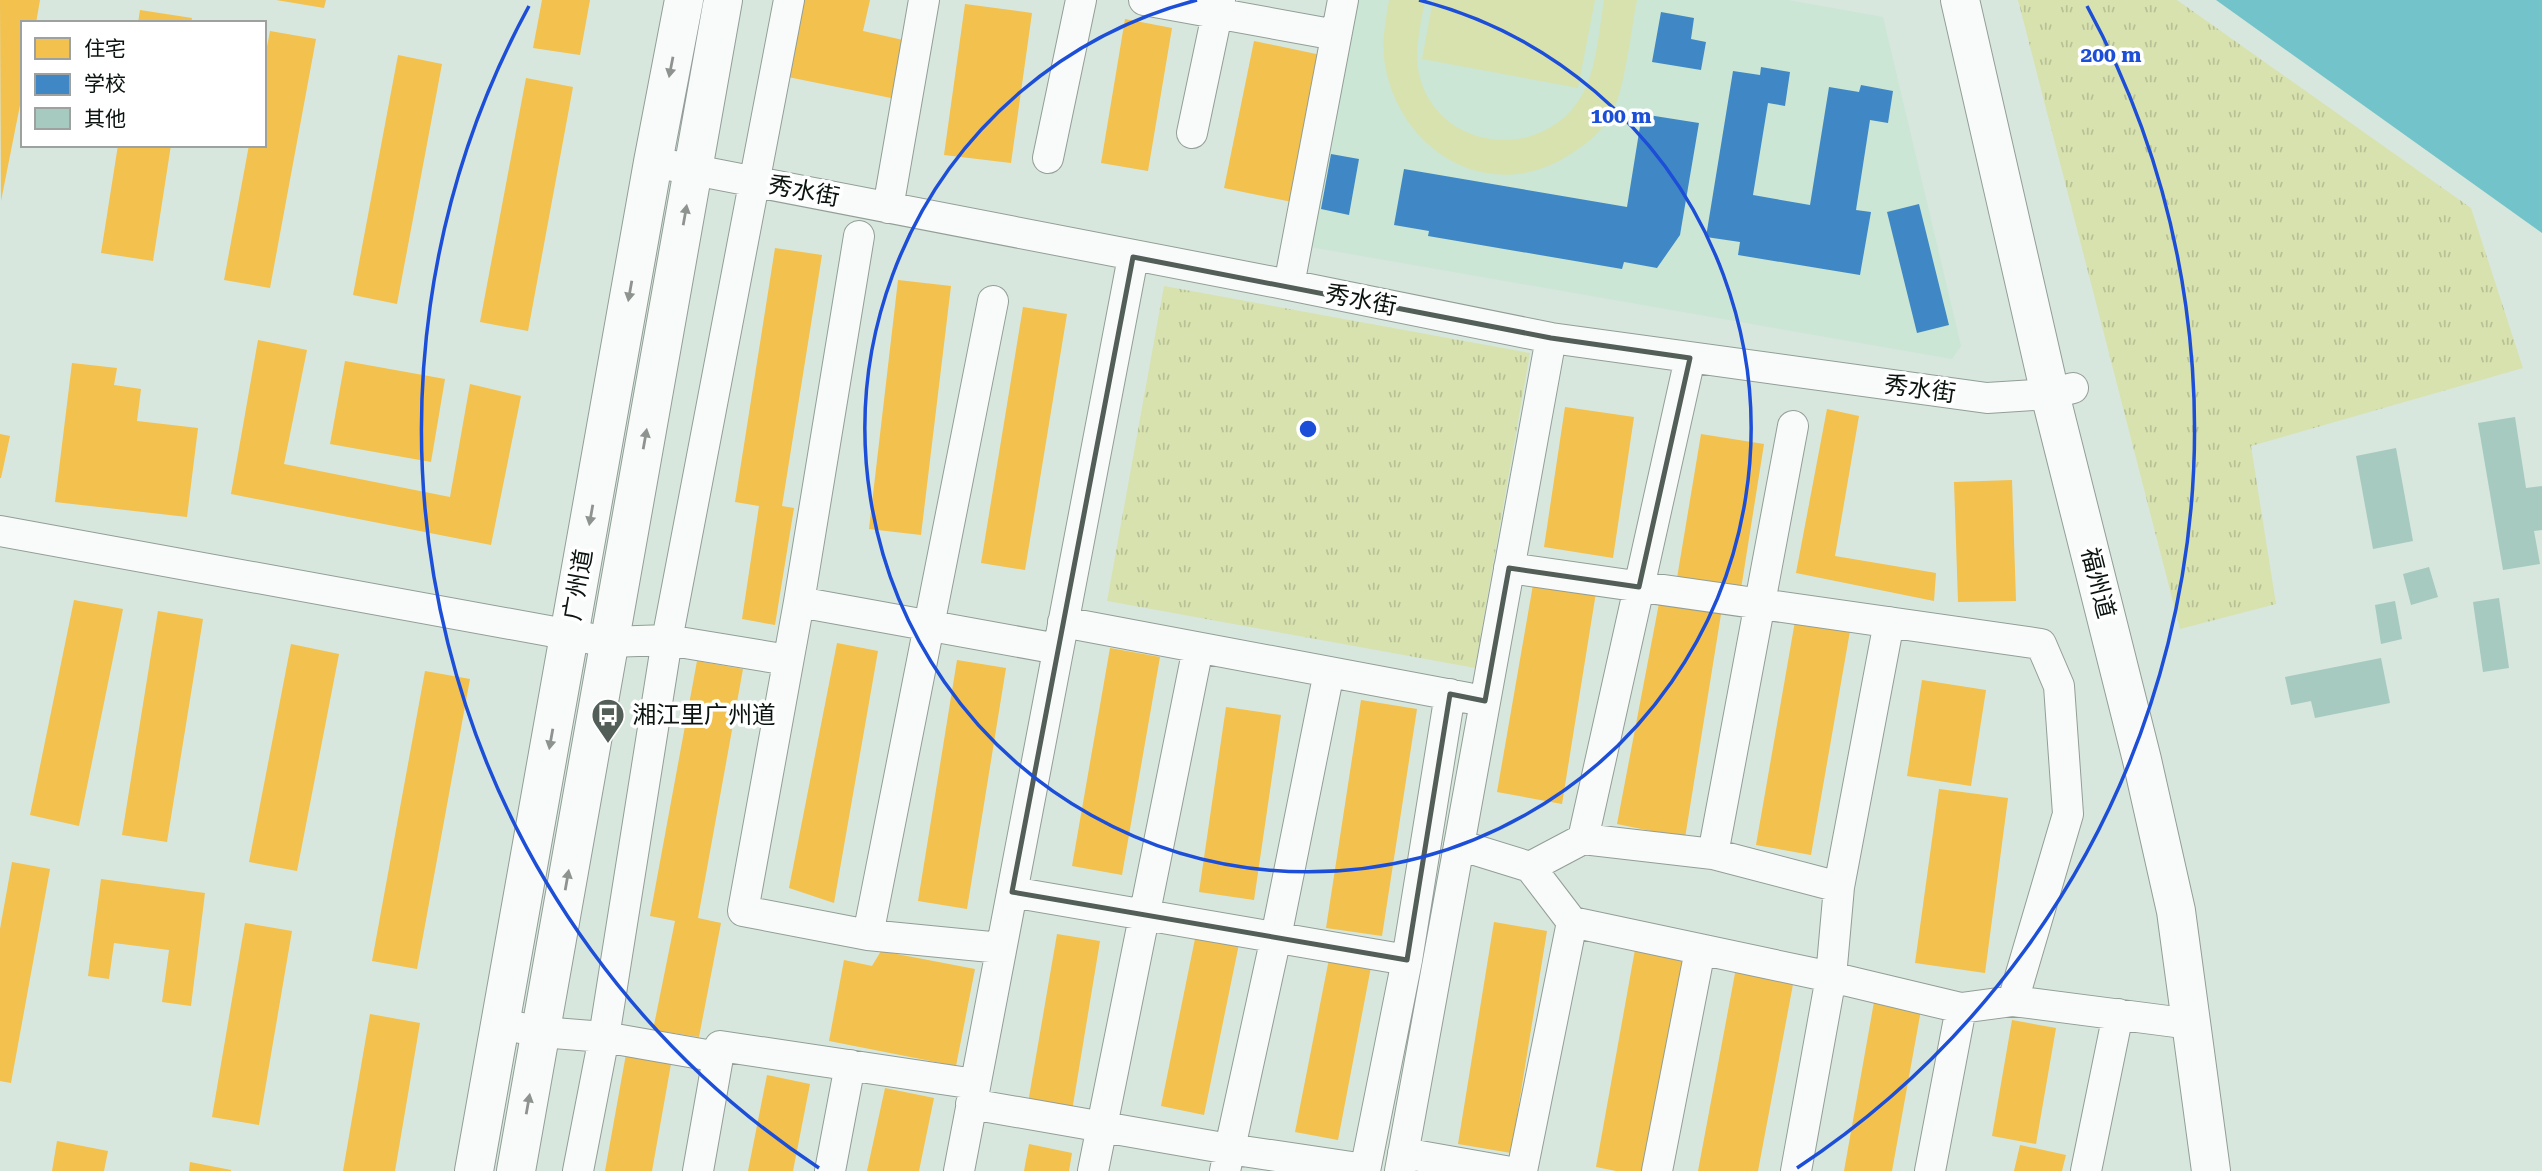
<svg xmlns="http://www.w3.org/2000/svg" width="2542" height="1171" font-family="'Roboto Serif','Noto Sans SC',serif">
  <defs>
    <pattern id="park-tufts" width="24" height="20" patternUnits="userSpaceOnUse" patternTransform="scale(1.75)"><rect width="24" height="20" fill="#d8e2af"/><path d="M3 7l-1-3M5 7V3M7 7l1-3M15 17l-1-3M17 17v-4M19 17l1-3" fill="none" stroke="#b8c195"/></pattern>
  </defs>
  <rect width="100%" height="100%" fill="#d7e7dd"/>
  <path fill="#cbe6d5" d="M1355,0h433l95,17 78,329 -9,13 -642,-112z"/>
  <path fill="url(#park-tufts)" d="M2018,0h159l294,208 52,160 -272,78 25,158 -96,25z
    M1164,286l366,67 -55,315 -368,-67z"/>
  <path fill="#d8e2af" d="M1389,0h36c-4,24 -11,49 -6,74 18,79 127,89 164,19 14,-27 16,-63 21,-93h33c-6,30 -12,90 -26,115 -11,21 -35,37 -56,48 -80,38 -161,-22 -171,-105 -2,-19 2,-39 5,-58z
    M1433,0h162l-17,88 -156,-29z"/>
  <path fill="#72c4ca" d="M2216,0h326v233z"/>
  <path fill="#f2c14e" d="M0,0h40l-4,23h-13v67l-22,111z
    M276,0h50l-2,8z
    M542,0h48l-10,55 -47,-7z
    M804,0h66l-7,31 40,9 -12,58 -103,-21z
    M965,4l67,9 -21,150 -67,-8z
    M140,10l52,8 -1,5h-53z
    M1125,19l47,9 -24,143 -47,-8z
    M270,31l46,8 -46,249 -46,-8 25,-135h15v-83z
    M1254,41l67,14 -29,147 -68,-14z
    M398,55l44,9 -45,240 -44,-9z
    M526,78l47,9 -45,244 -48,-9z
    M118,145h53l-18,116 -52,-8z
    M775,248l47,7 -40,251 12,2 -19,117 -33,-6 17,-113 -24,-4z
    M898,280l53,6 -30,249 -52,-6z
    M1023,307l44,7 -42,256 -44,-7z
    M258,340l49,10 -23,114 166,33 20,-113 51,12 -30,149 -260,-51z
    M345,361l100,18 -14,83 -101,-18z
    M72,363l45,5 -3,17 27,4 -4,32 61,7 -11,89 -132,-15z
    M1565,407l69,10 -21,141 -69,-11z
    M1827,409l32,7 -24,140 101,17 -2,28 -138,-28z
    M0,434l10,2 -9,42h-1z
    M1701,434l63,10 -23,145 -64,-11z
    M2012,480l4,121 -58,1 -4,-120z
    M1534,579l63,7 -35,218 -65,-12z
    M1660,598l62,10 -37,230 -68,-14z
    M74,600l49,9 -44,217 -49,-11z
    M158,611l45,8 -36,223 -45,-7z
    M1795,621l55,10 -39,224 -55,-10z
    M837,643l41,8 -44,252 -45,-15z
    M291,644l48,10 -42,217 -48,-9z
    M1110,648l50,9 -38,218 -50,-9z
    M957,660l49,8 -39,241 -49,-8z
    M697,661l46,8 -45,249 23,5 -22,114 -46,-7 22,-109 -25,-5z
    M425,671l45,8 -53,290 -45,-8z
    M1922,680l64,10 -15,96 -64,-10z
    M1361,700l56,9 -35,227 -56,-8z
    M1226,707l55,8 -27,185 -55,-8z
    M1939,789l69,9 -23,175 -70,-10z
    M12,862l38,7 -39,214 -11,-2v-152z
    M101,879l104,14 -14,113 -29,-4 7,-52 -55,-7 -5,36 -21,-3z
    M1494,922l53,9 -36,222 -53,-9z
    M245,923l47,8 -33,194 -47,-8z
    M1197,929l43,10 -36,176 -43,-9z
    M1057,934l43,7 -28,170 -44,-8z
    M1636,944l49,8 -38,219h-31l-20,-4z
    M881,951l94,18 -19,97 -127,-25 15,-81 28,6z
    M1329,959l42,8 -33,173 -43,-8z
    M1736,968l58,11 -36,192h-60z
    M1874,1002l47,8 -29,161h-48z
    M370,1014l50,9 -25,148h-52z
    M2012,1020l44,8 -20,116 -44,-8z
    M626,1054l45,10 -19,107h-47z
    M767,1075l43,9 -17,87h-45z
    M885,1088l49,10 -15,73h-52z
    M57,1141l51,10 -4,20h-52z
    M1029,1144l43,9 -3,18h-45z
    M2020,1145l46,10 -4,16h-48z
    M190,1162l41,8v1h-42z"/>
  <path fill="#3f88c5" d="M1661,12l33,6 -3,21 15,3 -5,28 -49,-8z
    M1761,67l29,5 -5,34 -17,-3 -15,92 57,10 19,-118 30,5 2,-7 32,6 -5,32 -18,-3 -14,90 15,2 -11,63 -122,-20 2,-13 -34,-5 27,-166 27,4z
    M1642,114l57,9 -19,112 -23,33 -33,-6 -2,7 -194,-33 1,-5 -35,-6 10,-56 223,38z
    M1331,154l28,5 -10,56 -28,-6z
    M1919,204l30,121 -32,8 -30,-121z"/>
  <path fill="#a6c9c0" d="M2515,417l11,71 16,-2v44l-8,1 6,33 -37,6 -25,-147z
    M2396,448l17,93 -40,8 -17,-93z
    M2429,567l9,30 -27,8 -8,-31z
    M2499,598l10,70 -26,4 -10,-70z
    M2395,601l7,38 -21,5 -6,-39z
    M2381,658l9,45 -75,15 -4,-17 -20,4 -6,-28z"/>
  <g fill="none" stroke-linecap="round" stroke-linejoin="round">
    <defs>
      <path id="minor" d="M1144,0l192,35
        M1192,133l28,-133
        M1048,158l33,-158
        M653,162l636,123 262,53 436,60 63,-4 23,-6
        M888,208l36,-208
        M859,236l-60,366 -56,309 125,24 133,13
        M1289,285l54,-285
        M0,531l609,111 58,-2 121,20
        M1509,568l532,76 18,42 9,128 -55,187
        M799,602l259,47
        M1063,622l405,76
        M1583,839l107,-481
        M1459,845l71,22 53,-28 130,15 126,33 -8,90 130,31 52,-7 178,23
        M1713,854l80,-428
        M1530,867l42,55 259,55 -35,194
        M1839,887l50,-265
        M1012,892l395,68
        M868,935l125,-634
        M501,1024l40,8 63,5 114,20
        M971,1104l258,45 136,20
        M1403,1153l102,18
        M578,1171l26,-134 63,-397 122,-640
        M698,1171l22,-125 255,38
        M830,1171l20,-106
        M959,1171l174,-914
        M1093,1171l105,-523
        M1225,1171l51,-234 53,-265
        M1365,1171l42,-211 43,-266
        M1400,1171l151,-833
        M1522,1171l50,-249
        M1657,1171l43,-221
        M1930,1171l31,-163
        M2086,1171l32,-157"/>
      <path id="tertiary" d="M474,1171l179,-1009 31,-162
        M516,1171l207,-1171"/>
      <path id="secondary" d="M1960,0l90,394 92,366 34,151 35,260"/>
    </defs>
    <use href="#minor" stroke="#929e97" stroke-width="32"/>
    <use href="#tertiary" stroke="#929e97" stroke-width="40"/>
    <use href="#secondary" stroke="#929e97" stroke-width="40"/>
    <use href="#minor" stroke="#f9fbfa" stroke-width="30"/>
    <use href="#tertiary" stroke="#f9fbfa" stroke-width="38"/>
    <use href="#secondary" stroke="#f9fbfa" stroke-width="38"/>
  </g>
  <defs><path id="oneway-solid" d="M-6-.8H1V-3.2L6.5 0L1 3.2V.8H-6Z" transform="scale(1.75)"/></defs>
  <g fill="#8e9390">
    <use href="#oneway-solid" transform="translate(671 67) rotate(101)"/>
    <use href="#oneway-solid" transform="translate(685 215) rotate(-80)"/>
    <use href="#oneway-solid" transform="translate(630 291) rotate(100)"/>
    <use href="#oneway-solid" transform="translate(645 439) rotate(-80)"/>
    <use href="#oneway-solid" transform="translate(591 515) rotate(100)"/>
    <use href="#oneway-solid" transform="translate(551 739) rotate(100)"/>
    <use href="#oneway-solid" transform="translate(567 880) rotate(-80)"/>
    <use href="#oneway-solid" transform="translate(528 1104) rotate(-80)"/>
  </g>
  <path fill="none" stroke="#525e57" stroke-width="5" stroke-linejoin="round" d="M1133,257l418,81 139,20 -51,229 -130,-19 -24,133 -35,-7 -43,266 -395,-68z"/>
  <g fill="none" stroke="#1d4ed8" stroke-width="3.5">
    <path d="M1419 0A443 443 0 1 1 1197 0"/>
    <path d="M819 1168A886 886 0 0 1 529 6M2087 6A886 886 0 0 1 1797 1168"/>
  </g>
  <defs>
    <symbol id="bus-pin" viewBox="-11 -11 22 30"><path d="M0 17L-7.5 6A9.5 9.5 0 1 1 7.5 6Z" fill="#525e57" stroke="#fff"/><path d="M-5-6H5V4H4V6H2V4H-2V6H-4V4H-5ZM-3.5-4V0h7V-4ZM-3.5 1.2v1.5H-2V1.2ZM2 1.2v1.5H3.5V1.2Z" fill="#fff"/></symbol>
  </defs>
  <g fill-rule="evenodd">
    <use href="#bus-pin" x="589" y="696" width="38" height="52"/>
  </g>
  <g text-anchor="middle" stroke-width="7" stroke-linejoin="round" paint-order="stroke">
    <g font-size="24" fill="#0b140f" stroke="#fff">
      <text transform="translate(804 191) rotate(11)" y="8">秀水街</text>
      <text transform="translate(1361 300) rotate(11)" y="8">秀水街</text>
      <text transform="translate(1920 389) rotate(8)" y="8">秀水街</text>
      <text transform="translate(2098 583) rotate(76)" y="8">福州道</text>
      <text transform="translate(578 585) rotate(-80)" y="8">广州道</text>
    </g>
    <g font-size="24" fill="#0b140f" stroke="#fff" text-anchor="start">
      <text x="632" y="723">湘江里广州道</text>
    </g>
  </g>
  <circle cx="1308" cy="429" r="10" fill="#1d4ed8" stroke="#fff" stroke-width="3.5"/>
  <g font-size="21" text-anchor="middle" font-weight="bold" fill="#1d4ed8" stroke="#fff" stroke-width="7" stroke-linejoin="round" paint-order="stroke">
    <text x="2111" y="62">200 m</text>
    <text x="1621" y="123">100 m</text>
  </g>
  <rect x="21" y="21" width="245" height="126" fill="#ffffff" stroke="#9da19f" stroke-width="2"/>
  <rect x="35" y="38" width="35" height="21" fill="#f2c14e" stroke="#9da19f" stroke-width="2"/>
  <text x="84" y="56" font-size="21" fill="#0b140f">住宅</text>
  <rect x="35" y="74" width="35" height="21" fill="#3f88c5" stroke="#9da19f" stroke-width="2"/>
  <text x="84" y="91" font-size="21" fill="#0b140f">学校</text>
  <rect x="35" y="108" width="35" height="21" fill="#a6c9c0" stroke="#9da19f" stroke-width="2"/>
  <text x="84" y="126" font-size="21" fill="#0b140f">其他</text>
</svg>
